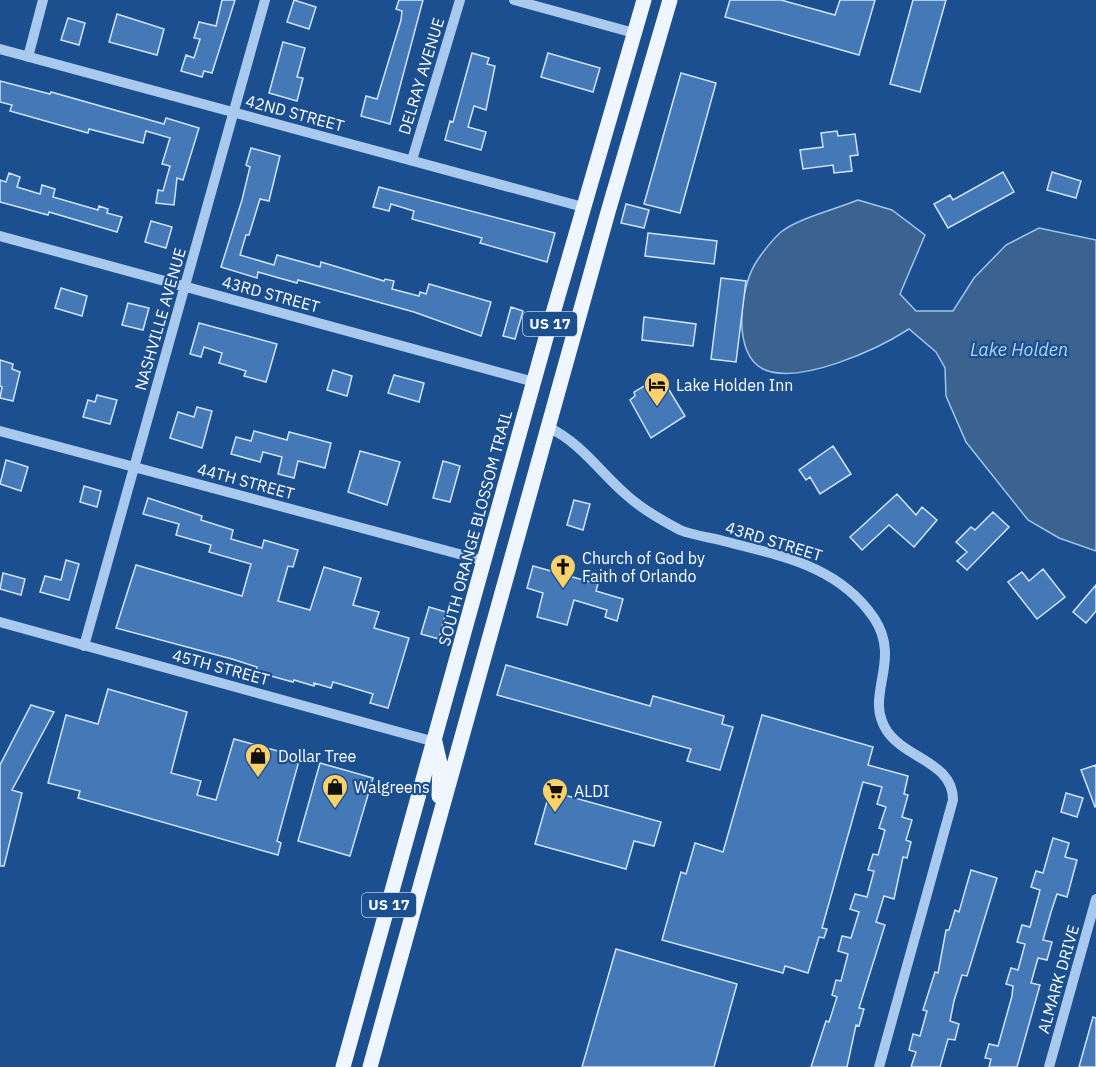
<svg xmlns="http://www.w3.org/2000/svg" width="1096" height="1067" font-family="'IBM Plex Sans',sans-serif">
  <rect width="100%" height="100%" fill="#1b4f8f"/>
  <path fill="#3c6290" stroke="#9cc4f0" stroke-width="1.5" d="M858,200l34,10 33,25 -25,59 16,17h37l21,-33 32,-33 33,-17 57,12v311l-37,-13 -31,-18 -62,-78 -20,-46 -1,-28 -9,-16 -27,-23c-31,20 -110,57 -146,40 -31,-15 -23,-80 -8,-105 6,-10 18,-25 26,-32 18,-14 55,-23 77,-32z"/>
  <path fill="#4478b7" stroke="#cfe3fa" stroke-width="1.5" d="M222,0h13l-23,73 -8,-2 -2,6 -21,-6 5,-16 8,3 6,-19 -6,-1 5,-16 17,4z
    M294,0l22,7 -7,22 -22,-7z
    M399,0h24l-33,124 -29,-8 5,-20 11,3 24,-79 1,-9 -6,-2z
    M730,0h51l54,15 5,-15h35l-16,55 -134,-38z
    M913,0h33l-26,92 -30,-8z
    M117,14l47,15 -7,26 -48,-13z
    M68,18l17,5 -6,22 -18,-5z
    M283,42l22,6 -8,29 6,1 -6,23 -28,-8z
    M472,53l17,5 -2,6 8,2 -9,44 -12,-4 -6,21 18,5 -5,18 -36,-10 5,-19 3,1z
    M548,53l52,15 -7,24 -52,-15z
    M681,73l35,10 -36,130 -36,-9z
    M0,81l50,13 1,-2 113,32 2,-6 33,10 -16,52 -6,-2 -3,27 -18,-2 2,-13 5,1 7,-25 -8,-2 8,-26 -24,-7 -3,12 -54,-14 -1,4 -78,-22 2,-6 -12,-3z
    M837,131l1,5 17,-2 3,21 -8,1 2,15 -18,2 -1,-8 -30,4 -3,-19 23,-3 -2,-14z
    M251,148l29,8 -11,45 -9,-2 -11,36h-3l-6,20 34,10 3,-10 43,12 1,-5 63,19 1,-2 9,2 -2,8 27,7 1,-4 6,2 3,-10 62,18 -10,34 -67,-24 -116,-32 -1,3 -39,-11 -1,6 -36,-11 21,-67 8,-33 -4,-2z
    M1003,172l11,20 -66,36 -14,-24 16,-9 3,5z
    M1052,172l29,9 -5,17 -29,-8z
    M9,173l11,4 -3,10 23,7 2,-9 13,4 -2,8 45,13 1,-4 9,3 -1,4 15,4 -5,15 -68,-20 -1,3 -48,-13v-22l6,2z
    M379,187l176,46 -8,29 -67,-19 2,-5 -70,-19 2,-8 -23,-7 -2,7 -16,-4z
    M626,204l23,6 -5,18 -23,-5z
    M151,221l21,6 -6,21 -21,-6z
    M648,233l69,8 -3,23 -69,-8z
    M721,278l25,3 -10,81 -25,-3z
    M61,288l26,8 -5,20 -27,-8z
    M128,303l21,5 -6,22 -21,-5z
    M511,307l12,4 -8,28 -12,-3z
    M644,317l52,7 -3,22 -51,-6z
    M199,323l78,21 -11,38 -22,-6 2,-5 -27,-8 3,-10 -18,-6 -3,10 -11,-3z
    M0,360l13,4 -1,5 8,3 -7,29 -13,-3 2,-11 -2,-1z
    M333,370l19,6 -5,20 -20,-6z
    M394,375l30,8 -5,19 -31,-9z
    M663,380l22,36 -34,22 -21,-38 5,-4 -1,-4 17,-10 2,2z
    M97,395l20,5 -7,24 -27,-7 5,-17 7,2z
    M197,407l15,4 -10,37 -32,-10 8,-26 16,5z
    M254,431l33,9 2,-8 42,11 -6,25 -27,-7 -4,17 -16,-4 4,-17 -19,-5 -3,10 -29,-8 5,-17 15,4z
    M833,446l18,28 -31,20 -10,-17 -4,3 -7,-10z
    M360,451l40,11 -13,43 -39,-13z
    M6,460l22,7 -7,24 -21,-7z
    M443,461l17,5 -10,36 -17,-4z
    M84,486l17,5 -4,16 -17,-5z
    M897,494l19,21 6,-8 15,13 -23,27 -25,-22 -27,25 -12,-13z
    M148,498l54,18 -1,4 32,10 -2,9 31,9 2,-8 34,10 -5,17 -5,-1 -10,35 32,9 14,-43 37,11 -8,27 26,7 -5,16 35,10 -21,70 -18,-5 3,-9 -40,-12 -2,6 -17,-5v3l-20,-6 -1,2 -37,-10 1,-5 -25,-8 -116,-31 20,-63 106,31 9,-32 -42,-12 2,-7 -35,-10 3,-11 -36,-10z
    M574,500l16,4 -7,26 -16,-5z
    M993,512l16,15 -42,43 -10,-9 10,-9 -11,-10 15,-15 4,3z
    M66,560l13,4 -10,36 -29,-8 5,-16 16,4z
    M533,566l65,18 -2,7 27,8 -6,22 -12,-4 2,-7 -33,-10 -7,25 -30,-8 6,-24 -16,-5z
    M1043,569l22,28 -28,22 -29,-37 14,-10 7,9z
    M3,573l22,6 -4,16 -21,-6z
    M1096,585v26l-10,12 -13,-11z
    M429,607l17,5 -7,27 -18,-5z
    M506,665l144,41 3,-10 71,20 -2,8 11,3 -13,43 -33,-9 4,-12 -194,-54z
    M108,689l79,23 -16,61 30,8 -4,14 19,5 18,-61 66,18 -23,84 4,2 -3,12 -200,-57 2,-7 -32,-8 18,-68 32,9z
    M31,705l23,7 -42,78 10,3 -18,73h-4v-101z
    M762,715l111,32 -5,18 40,11 -4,18 4,1 -6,22 10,3 -6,20 5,2 -4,16 -4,-1 -9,42 -10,-3 -8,26 9,3 -26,83 5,1 -5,17 -3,-1 -9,42h-36l15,-46 3,1 8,-25 -5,-2 4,-15 5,1 7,-27 -10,-3 4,-15 9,2 8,-26 -9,-3 5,-15 12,3 7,-26 -6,-1 5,-16 5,1 7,-25 -6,-2 7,-21 -9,-3 5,-17 -19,-5 -41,146 5,1 -3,9 -5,-1 -11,36 -23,-7 -2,7 -121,-33 19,-68 5,2 9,-31 28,9z
    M320,763l53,15 -23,78 -52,-15z
    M1096,765v41l-1,1 -14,-37z
    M550,791l111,31 -7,24 -20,-5 -8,28 -91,-25z
    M1066,793l17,5 -6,19 -16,-5z
    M1053,838l16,5 -4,14 12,3 -10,37 -10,-3 -6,18 -8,28 9,2 -5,18 -9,-2 -7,25 9,2 -23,82h-28l2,-8 -6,-1 4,-14 9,2 14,-50 1,-10 -7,-2 5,-16 7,2 7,-26 -8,-2 5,-17 8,2 10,-37 -9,-3 5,-16 7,2z
    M971,870l26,8 -30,98 -5,-1 -8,26 -4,20 9,3 -4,16 -7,-1 -8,28h-29l5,-15 -7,-2 4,-16 7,2 7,-25 -4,-1 12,-38 3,1 8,-43h3l6,-20 4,2z
    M616,949l121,35 -23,83h-132z
    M1093,1017l3,1v49h-17z"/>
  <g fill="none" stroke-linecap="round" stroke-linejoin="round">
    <path stroke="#a9c9ee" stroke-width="10" d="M514,0l120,33
      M0,49l583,158
      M28,57l15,-57
      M412,160l48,-160
      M0,236l534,146
      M548,427c35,17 53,47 82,71 15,13 33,23 50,32 12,5 27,7 40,10 59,16 117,24 154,78 29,44 -11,77 13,113 19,28 66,31 66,69l-74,267
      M0,431l485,130
      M0,622l435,120
      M84,646l181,-646
      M1049,1067l47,-168"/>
    <path stroke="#f0f6ff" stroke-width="15" d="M435,742l5,22 -1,32
      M343,1067l204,-733 97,-334
      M370,1067l238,-855 62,-212"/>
  </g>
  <defs>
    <symbol id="hotel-pin" viewBox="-11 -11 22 30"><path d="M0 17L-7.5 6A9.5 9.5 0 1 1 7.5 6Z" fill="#ffd166" stroke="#1b4f8f"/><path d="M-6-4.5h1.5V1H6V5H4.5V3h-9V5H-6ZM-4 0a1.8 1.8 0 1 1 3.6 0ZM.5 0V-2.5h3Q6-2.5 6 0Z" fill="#111"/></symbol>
    <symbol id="church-pin" viewBox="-11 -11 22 30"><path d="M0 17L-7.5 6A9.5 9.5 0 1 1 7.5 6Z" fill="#ffd166" stroke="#1b4f8f"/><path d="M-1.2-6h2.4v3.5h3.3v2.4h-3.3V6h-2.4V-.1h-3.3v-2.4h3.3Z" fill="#111"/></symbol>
    <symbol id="shop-pin" viewBox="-11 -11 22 30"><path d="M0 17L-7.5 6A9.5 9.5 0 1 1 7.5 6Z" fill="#ffd166" stroke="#1b4f8f"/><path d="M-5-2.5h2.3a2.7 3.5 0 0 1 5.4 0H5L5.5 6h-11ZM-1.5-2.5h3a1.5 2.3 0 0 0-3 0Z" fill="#111"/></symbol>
    <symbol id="supermarket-pin" viewBox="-11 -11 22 30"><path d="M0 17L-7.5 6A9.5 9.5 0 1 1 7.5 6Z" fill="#ffd166" stroke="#1b4f8f"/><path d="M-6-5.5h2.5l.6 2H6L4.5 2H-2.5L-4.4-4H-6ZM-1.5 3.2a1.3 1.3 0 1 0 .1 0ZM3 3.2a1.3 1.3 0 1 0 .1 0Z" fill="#111"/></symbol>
  </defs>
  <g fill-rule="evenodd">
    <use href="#hotel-pin" x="642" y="370" width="30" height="40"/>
    <use href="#church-pin" x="548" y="552" width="30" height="40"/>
    <use href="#shop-pin" x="243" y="741" width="30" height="40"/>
    <use href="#shop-pin" x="320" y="772" width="30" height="40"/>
    <use href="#supermarket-pin" x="540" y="776" width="30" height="40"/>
  </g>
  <g text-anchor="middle" stroke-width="4.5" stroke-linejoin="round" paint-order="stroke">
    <g fill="#1b4f8f" stroke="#bbcadd" stroke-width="1.5">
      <rect x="523" y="312" width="54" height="24" rx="4.5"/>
      <rect x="362" y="893" width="54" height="24" rx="4.5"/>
    </g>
    <g font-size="15" font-weight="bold" fill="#fff">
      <text x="550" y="329">US 17</text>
      <text x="389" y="910">US 17</text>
    </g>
    <g font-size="16" fill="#fff" stroke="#1b4f8f">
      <text transform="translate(421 76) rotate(-73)" y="6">DELRAY AVENUE</text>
      <text transform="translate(295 113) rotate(15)" y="6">42ND STREET</text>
      <text transform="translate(271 294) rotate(15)" y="6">43RD STREET</text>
      <text transform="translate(160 319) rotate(-74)" y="6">NASHVILLE AVENUE</text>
      <text transform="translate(246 481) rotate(15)" y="6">44TH STREET</text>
      <text transform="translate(475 528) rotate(-75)" y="6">SOUTH ORANGE BLOSSOM TRAIL</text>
      <text transform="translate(774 541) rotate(17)" y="6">43RD STREET</text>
      <text transform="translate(221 667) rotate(15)" y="6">45TH STREET</text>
      <text transform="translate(1058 979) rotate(-74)" y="6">ALMARK DRIVE</text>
    </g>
    <g font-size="16" fill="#fff" stroke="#1b4f8f" text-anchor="start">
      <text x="676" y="391">Lake Holden Inn</text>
      <text x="582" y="564">Church of God by<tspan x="582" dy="18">Faith of Orlando</tspan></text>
      <text x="278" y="762">Dollar Tree</text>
      <text x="354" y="793">Walgreens</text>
      <text x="574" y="797">ALDI</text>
    </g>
    <g font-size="18" font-style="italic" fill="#b5d3f5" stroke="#1b4f8f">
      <text x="1019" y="356">Lake Holden</text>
    </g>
  </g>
</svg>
